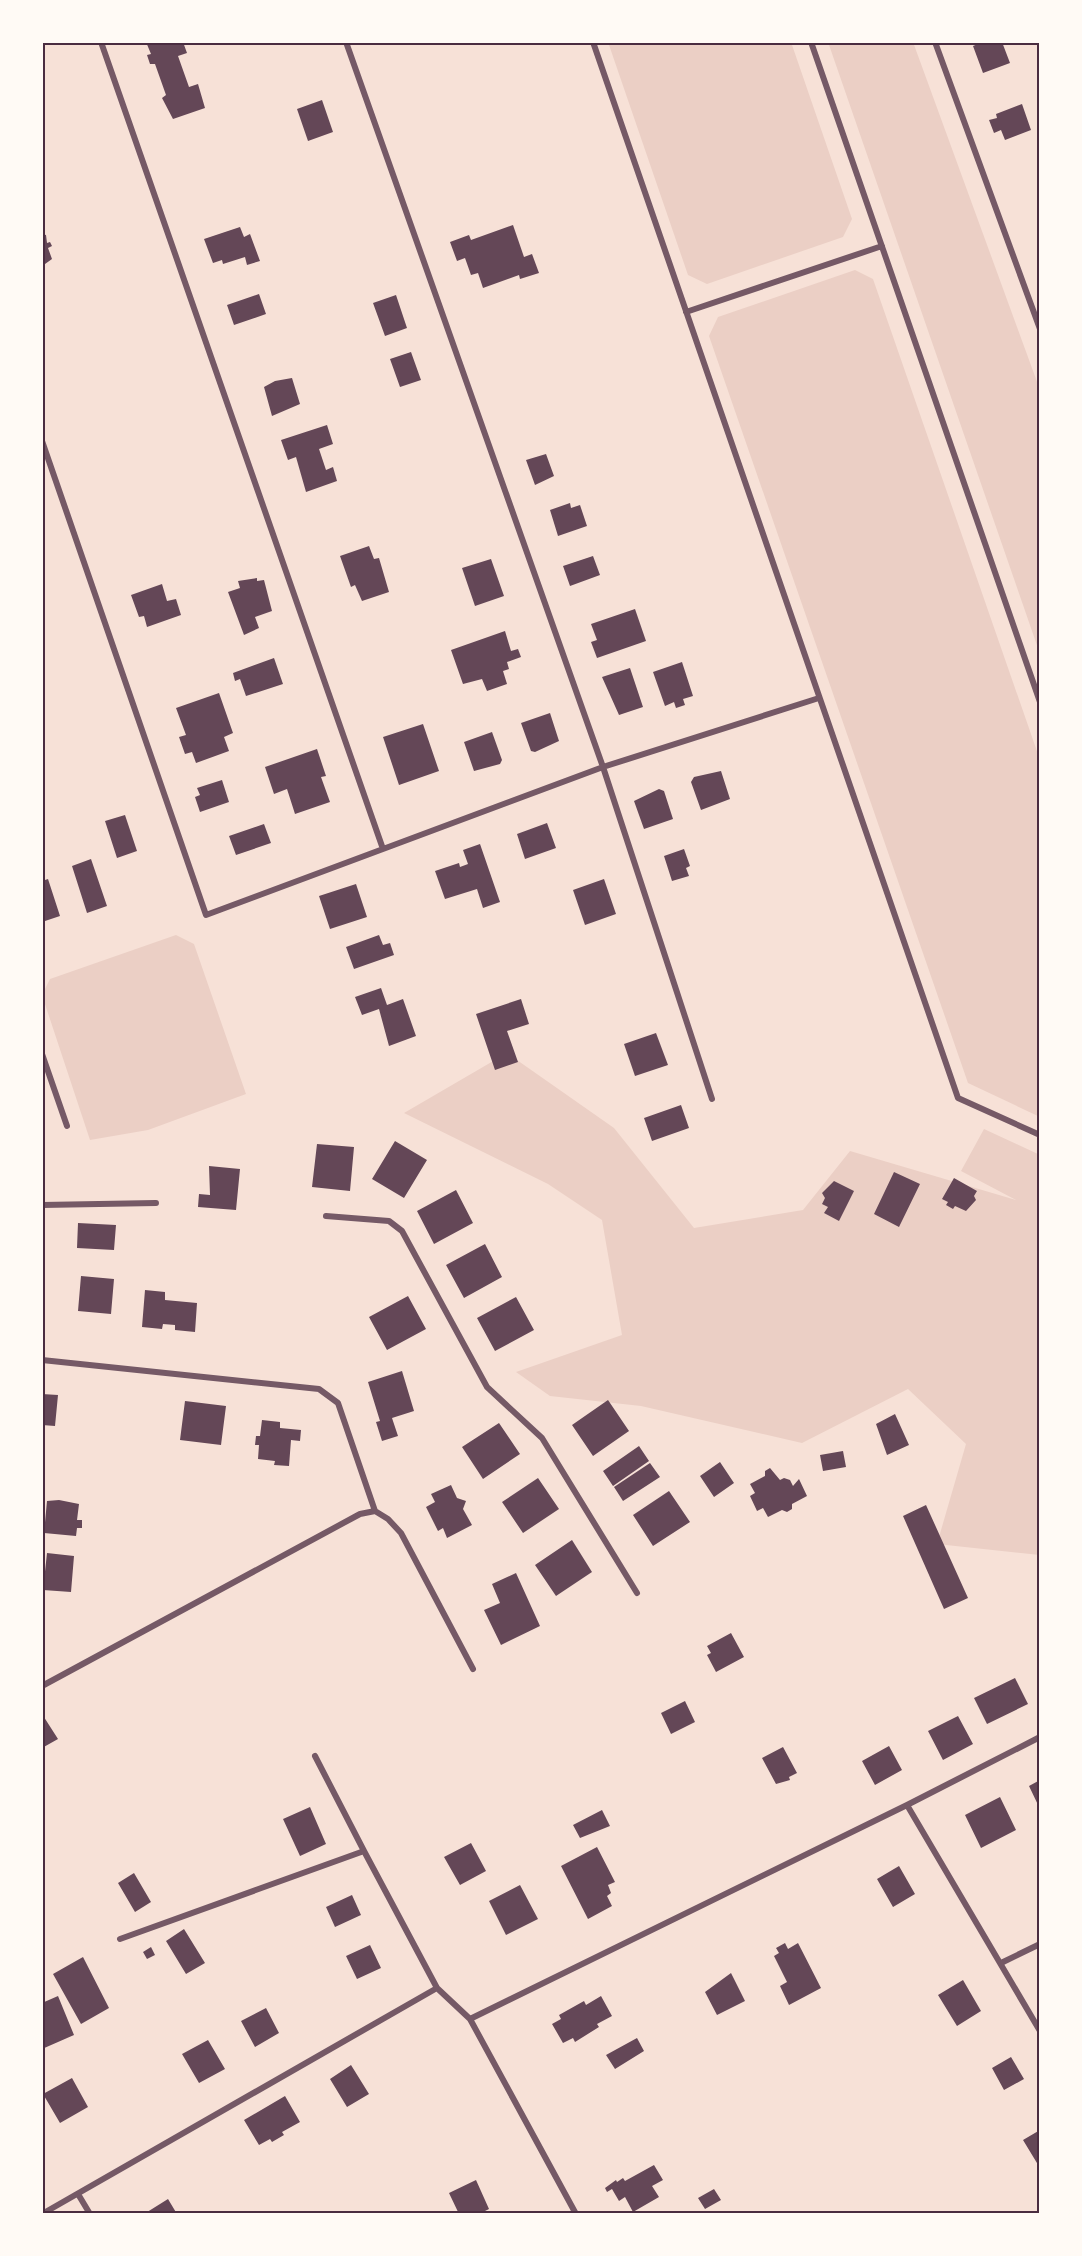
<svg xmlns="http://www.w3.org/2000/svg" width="1082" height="2256" font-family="Lato,sans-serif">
  <rect width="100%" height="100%" fill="#f7e1d7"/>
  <path fill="#ebcfc5" d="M608,42h183l61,177 -9,18 -136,47 -19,-9z
    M828,42h85l127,348v264z
    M855,270l18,9 167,481v357l-72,-34 -259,-747 9,-19z
    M176,935l18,9 52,150 -98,36 -58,10 -48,-145 8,-16z
    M507,1053l107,75 80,100 109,-18 47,-59 166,49 -55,-29 23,-42 56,26v400l-103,-11 29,-100 -58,-55 -106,54 -161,-37 -91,-10 -34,-24 106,-37 -20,-115 -54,-36 -144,-71z"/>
  <path fill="#644757" d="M146,42h37l4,11 -9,3 11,31 9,-3 7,24 -32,11 -11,-21 4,-3 -11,-31h-5l-3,-9 4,-1z
    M983,42h19l8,21 -27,10 -10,-27z
    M322,100l11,32 -25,9 -11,-32z
    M1022,104l9,26 -26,10 -4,-10 -7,3 -5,-13 8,-2 -1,-4z
    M513,225l11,32 8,-3 7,19 -19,6 -1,-4 -36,13 -5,-15 -7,2 -6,-17 -8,3 -7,-19 19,-7 2,5z
    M240,227l4,10 6,-3 10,27 -13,4 -2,-8 -22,7 -1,-4 -9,3 -9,-24z
    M42,234l4,1 1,8 3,-1 2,4 -4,2 4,11 -7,5 -3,-1z
    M259,294l7,20 -32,11 -7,-20z
    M396,295l11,33 -22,8 -12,-33z
    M411,352l10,28 -21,7 -10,-28z
    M292,378l8,26 -28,12 -8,-29 11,-6z
    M327,425l6,19 -14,5 7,21 7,-3 4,14 -31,11 -10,-35 -8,3 -7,-20z
    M546,454l8,22 -19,9 -9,-25z
    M570,503l1,5 9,-3 7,21 -29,10 -8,-26z
    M369,546l5,13 5,-1 10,34 -27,9 -7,-16 -4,2 -11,-31z
    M593,556l7,19 -30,11 -7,-20z
    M491,559l13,37 -29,10 -13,-38z
    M257,578v3l7,-1 8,31 -17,6 4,11 -15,7 -16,-43 12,-4 -2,-7z
    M162,584l5,17 9,-2 5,16 -34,12 -3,-11 -5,1 -8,-22z
    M635,609l11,32 -49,17 -6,-16 6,-2 -6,-16z
    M505,631l6,20 7,-2 3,8 -14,5 2,7 -6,2 4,13 -20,7 -5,-12 -19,5 -12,-34z
    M274,658l9,26 -37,12 -6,-17 -5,2 -2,-8z
    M682,662l11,34 -10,3 2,6 -9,3 -2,-6 -9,4 -12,-34z
    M630,668l13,39 -24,8 -17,-38z
    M219,693l14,40 -9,4 5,14 -33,12 -4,-11 -7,2 -6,-17 7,-2 -10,-27z
    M550,713l9,28 -24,11 -4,-1 -10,-28z
    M423,724l16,47 -40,14 -16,-48z
    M492,732l10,28 -2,4 -26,7 -10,-29z
    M317,749l9,27 -5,1 9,25 -35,12 -8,-25 -13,5 -9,-27z
    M721,771l9,28 -29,11 -10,-28 3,-5z
    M222,780l7,22 -29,10 -5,-15 5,-2 -3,-7z
    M659,789l5,2 9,28 -29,10 -10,-28z
    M125,815l12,36 -20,7 -12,-37z
    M547,823l9,25 -31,11 -8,-25z
    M264,824l7,19 -35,12 -7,-19z
    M480,844l20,58 -17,6 -6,-19 -32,10 -10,-28 24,-8 1,4 8,-3 -5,-14z
    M684,849l6,17 -4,2 3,8 -17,5 -8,-25z
    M91,859l16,47 -20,7 -15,-47z
    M48,879l12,37 -18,6v-41z
    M604,879l12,35 -31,11 -12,-35z
    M356,884l11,33 -37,12 -11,-33z
    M379,935l4,10 7,-2 4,12 -40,14 -8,-22z
    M381,988l6,17 16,-6 13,37 -27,10 -10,-37 -17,6 -7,-18z
    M521,999l8,25 -22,7 11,31 -23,8 -19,-56z
    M656,1033l12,32 -33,11 -11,-32z
    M681,1105l8,23 -37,13 -8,-23z
    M395,1141l32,19 -23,38 -32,-19z
    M317,1144l37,3 -4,44 -38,-4z
    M209,1166l31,3 -4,41 -38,-3 1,-13 11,1z
    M894,1172l26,12 -21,43 -25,-13z
    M954,1178l23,13 -3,5 2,4 -10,11 -11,-5 -2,3 -7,-4 2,-3 -6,-3z
    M834,1181l20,10 -15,30 -15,-8 4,-6 -6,-3 3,-6 -3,-5z
    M456,1190l17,33 -39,21 -17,-33z
    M78,1223l38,2 -2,25 -37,-2z
    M485,1244l17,33 -38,21 -18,-33z
    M81,1276l33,3 -3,35 -33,-3z
    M145,1290l20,2v8l32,3 -2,29 -20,-2v-5l-12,-1 -1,5 -20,-2z
    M408,1296l18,33 -39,21 -18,-33z
    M516,1297l18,33 -39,21 -18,-33z
    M402,1371l12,40 -22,7 6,18 -16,5 -6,-19 4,-1 -12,-39z
    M42,1394l16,1 -3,31 -13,-1z
    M608,1400l21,31 -36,25 -21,-31z
    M185,1401l41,5 -5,39 -41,-5z
    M895,1414l14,31 -22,10 -11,-31z
    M262,1420l18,2v6l21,2 -1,11 -9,-1 -2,26 -15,-1 1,-4 -17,-2 1,-14h-4l1,-9h4z
    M499,1423l21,31 -37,25 -21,-32z
    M639,1446l10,15 -36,25 -10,-15z
    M843,1451l3,16 -23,4 -3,-16z
    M720,1462l14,21 -20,14 -14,-21z
    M650,1463l10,14 -37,24 -9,-14z
    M770,1468l10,12 4,-2 6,2 3,6 6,-7 8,17 -15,8v5l-5,3 -5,-2 -14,7 -5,-9 -6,3 -7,-15 5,-3 -5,-9 15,-8v-5z
    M538,1478l21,31 -36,24 -21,-31z
    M451,1485l6,13 9,3 -3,8 9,16 -25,13 -4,-10 -5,3 -12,-24 9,-5 -4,-8z
    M669,1491l21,31 -37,24 -20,-31z
    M59,1500l20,4 -2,16h5v8h-5l-1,8 -32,-3 3,-32z
    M926,1505l42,93 -24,11 -41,-93z
    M572,1540l20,32 -36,24 -21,-31z
    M47,1553l27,3 -3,36 -28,-2z
    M516,1573l24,53 -39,19 -17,-35 16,-7 -8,-19z
    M731,1633l13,24 -28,15 -9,-17 4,-2 -4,-7z
    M1015,1678l13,26 -41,20 -13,-26z
    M685,1701l10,21 -24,12 -10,-21z
    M42,1714l16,25 -16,9z
    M958,1716l15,28 -30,16 -15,-29z
    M889,1746l13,24 -27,15 -13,-24z
    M783,1747l14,26 -8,4 1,3 -14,4 -14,-26z
    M1040,1780v29l-11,-23z
    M1000,1797l16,33 -35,18 -16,-33z
    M310,1807l16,37 -26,12 -17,-37z
    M602,1810l8,16 -30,12 -7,-13z
    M471,1843l15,28 -26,14 -16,-28z
    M597,1847l18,35 -7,3 3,8 -4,3 5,10 -24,13 -27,-53z
    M899,1866l16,28 -22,13 -16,-28z
    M134,1873l17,29 -16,10 -17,-29z
    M520,1885l18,34 -32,16 -17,-34z
    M352,1895l9,20 -26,12 -9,-20z
    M184,1929l21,34 -19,11 -20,-33z
    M785,1943l3,6 10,-6 23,45 -32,17 -9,-19 7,-4 -13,-26 5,-3 -3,-5z
    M370,1945l11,23 -24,11 -11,-23z
    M151,1947l4,8 -8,4 -4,-7z
    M83,1957l26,51 -28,16 -28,-50z
    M731,1973l14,28 -28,14 -12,-23z
    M963,1980l18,31 -24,15 -19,-31z
    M58,1996l16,39 -32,14v-46z
    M601,1996l11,20 -15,8 2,3 -24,15 -2,-4 -10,5 -11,-19 9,-5 -2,-4 25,-14 2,4z
    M266,2008l13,25 -24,14 -14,-26z
    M637,2038l7,13 -29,18 -9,-14z
    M208,2040l17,29 -26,14 -17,-29z
    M1011,2057l13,22 -20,11 -12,-22z
    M351,2065l18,29 -22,13 -17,-28z
    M72,2078l16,29 -28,16 -17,-29z
    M285,2096l15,26 -18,10 2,3 -12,7 -2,-3 -11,6 -15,-25z
    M1040,2130v38l-17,-28z
    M654,2165l9,15 -11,6 7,11 -26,15 -8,-15 -6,4 -7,-12 -5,3 -2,-4 11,-8 1,2 6,-4 2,3z
    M476,2180l13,29 -10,5h-20l-10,-21z
    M714,2189l7,11 -16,9 -7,-11z
    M168,2199l9,15h-33z"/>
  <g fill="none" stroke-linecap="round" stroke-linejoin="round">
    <path stroke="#755966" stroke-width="6" d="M101,42l282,807
      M346,42l257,725 109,332
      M593,42l365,1056 82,37
      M811,42l229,660
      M935,42l105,287
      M686,312l196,-66
      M42,441l164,474 397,-148 216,-69
      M42,1054l25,72
      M42,1205l114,-2
      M326,1216l63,5 13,10 85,156 55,51 95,155
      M42,1360l277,29 19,14 37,108
      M42,1686l318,-172 15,-3 13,8 13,14 72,136
      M315,1756l49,95
      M907,1805l133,226
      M120,1939l244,-88 73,137 33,31 106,195
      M1001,1963l39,-19
      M470,2019l437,-214 133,-68
      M78,2194l12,20
      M42,2214l395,-226"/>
  </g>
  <rect width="1082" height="2256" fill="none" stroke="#fffaf5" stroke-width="87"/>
  <rect x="44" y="44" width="994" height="2168" fill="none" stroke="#4a2c40" stroke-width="2"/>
</svg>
